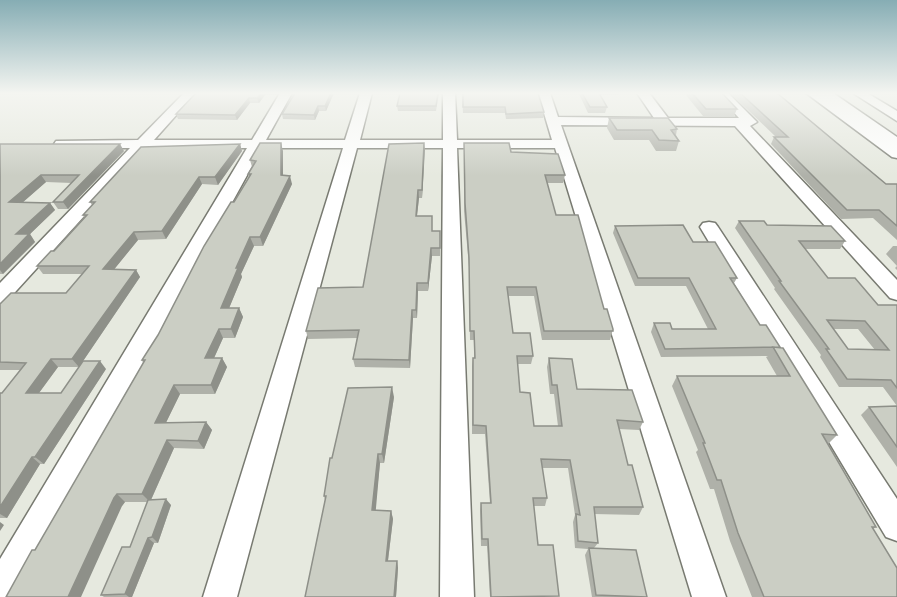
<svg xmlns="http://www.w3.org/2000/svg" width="897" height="597" font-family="Spectral,serif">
  <rect width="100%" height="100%" fill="#e6e9df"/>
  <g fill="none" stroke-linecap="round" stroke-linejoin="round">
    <defs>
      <path id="minor" d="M184,93h12l-42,47h98l28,-47h12l-26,47h79l15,-47h12l-12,47h83v-47h12l2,47h95l-14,-47h12l8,24 96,1 -17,-25h12l19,25h71l-23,-25h12l29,29 -7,4 147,154v20l-7,-2 -155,-172 -174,-1 165,472h-34l-137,-449h-98l17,449h-34l3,-449h-86l-120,449h-34l140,-449h-81l-247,449h-15v-38l247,-411h-101l-139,153 -7,2v-20l130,-135h-69l-5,-1 -2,-3 2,-3 82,-1z
        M806,93h13l78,54v11l-5,-1z
        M853,93h14l30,18v10z
        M709,222l6,1 3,4 179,272v42l-11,-4 -186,-310 3,-4z"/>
      <path id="major" d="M815,93h18l64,44v14l-7,-2z"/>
    </defs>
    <use href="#minor" stroke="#787a71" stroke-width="3"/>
    <use href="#major" stroke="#787a71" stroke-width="3"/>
    <use href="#minor" fill="#fff" fill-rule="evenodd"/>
    <use href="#major" fill="#fff" fill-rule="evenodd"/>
  </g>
  <path fill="#afb1a9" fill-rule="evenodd" d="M196,93h82l-2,2h-11l-6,8h-9l-13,17 -59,-1 -2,-5z
    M292,93h42l-8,18h-7l-4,9 -32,-1 -1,-5 11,-18z
    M400,93h39l-3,18h-38l-1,-5z
    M462,93l82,19 -1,6 -37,1 -1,-6h-42z
    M551,93h68l-1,2h-18l7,12 -2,6h-17l-9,-19h-26z
    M652,93h70l15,16 -3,7h-31l-18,-22h-32z
    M730,93h47l109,91h11v56l-24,-22 -32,1 -70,-75 3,-7h2z
    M609,118l68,11 -1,6 3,6 -3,10h-20l-7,-11h-35l-7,-12z
    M424,143l-2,55h-3l-2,18 15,15h8v25h-8l-4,35h-10l-1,27h-4l-3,50 -55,-1 -2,-8 4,-21 -49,1 -2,-8 57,-44z
    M464,143l47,9 54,23 -2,8h-16l9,32 48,94 9,20 -3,11h-68l-8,-44h-26l5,37 20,23 -2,8h-14l3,28 14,34h24l-4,-32h-4l-3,-27 2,-9 28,31 66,33 -4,8 -20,-1 9,36 15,42 -4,8 -45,-1 4,29 -4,5 52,49h-54l-7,-42 3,-6 -13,-1 -2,-26 2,-7 -7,-47h-26l5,30 -2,8h-11l4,39 21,51 -69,1 -3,-51h-6l-1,-36 1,-7h9l-5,-69h-13v-68l1,-8h1v-18h-4l-1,-73 -5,-56z
    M0,144l124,7 -56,58h-10l-5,-7 19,-19 -26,-1 -23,20 27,1 5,7 -25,24 5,8 -32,32h-3z
    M240,144l2,7 -24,34 -16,-1 -36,55 -28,1 -24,29 22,1 4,7 -61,90h-21l-19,26h22l45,-24 -62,95h-4l-33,54h-7v-125h2l18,-23h-20v-66l66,-11 16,-19h-39l-6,-8 17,-15 30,-34 -1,-2 9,-10 -2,-3z
    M283,151v24l9,9 -29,62h-9l-13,28 1,3 -13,31h10l4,9 -8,21h-12l-9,20h8l5,9 -12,27h-35l-14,28h40l6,8 -8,19 -30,-1 -23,52 20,5 -13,38h-4l-22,54h-28l-3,-2 29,-48 18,-45h-23l-3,4 -87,44 108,-187 -1,-3 16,-25 91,-157 -1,-4 4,-7 -2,-7z
    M739,221l28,4 78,16 -5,8h-35l23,29 50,27h19v162l-36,-52 8,-8 28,-1 -14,-19h-44l-19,-30 1,-2 -47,-66 1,-1 -40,-60zM833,329h25l17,21 -27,-1z
    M615,226l78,16 44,36 -3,5 26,42 20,22 57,88 -9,9 48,83 -3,2 24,68h-145l-22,-56 -16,-52h-4l-14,-37 2,-2 -26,-64 5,-10h100l-11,-19 2,-1 -107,1 -10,-25 3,-9 18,6h36l-22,-43h-51l-22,-53z
    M893,246h4v24l-2,-2 2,-2 -11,-12z
    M394,397l-10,66h-4l-5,47 16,1 2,8 -5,42h9l1,7 -2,29h-91l20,-97 -1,-4 8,-38z"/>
  <path fill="#8e9089" d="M262,93h2l1,2 -6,8 -2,-5z
    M331,93h3l-8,18 -1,-5z
    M249,98l1,5 -13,17 -2,-5z
    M318,106l1,5 -4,9 -1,-5z
    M281,143l2,8v33l-2,-9z
    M424,143l1,7 -3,48v-8z
    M120,144l4,7 -56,58 -5,-7z
    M240,144l2,7 -24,34 -3,-8z
    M41,175l5,7 -32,28 -5,-8z
    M290,176l2,8 -29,62 -3,-9z
    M199,177l3,7 -36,55 -4,-8z
    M418,190l1,8 -3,26v-8z
    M50,203l5,7 -25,24 5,8 -32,32 -3,-4v-6l16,-30z
    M134,232l4,8 -30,37 -5,-8z
    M250,237l4,9 -13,28 1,3 -17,41 -4,-10 15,-40z
    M431,248l1,8 -4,35v-8z
    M136,270l4,7 -61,90 -7,-8z
    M417,283l1,8 -1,27 -1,-8z
    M239,308l4,9 -8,21 -4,-9z
    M412,310l1,8 -3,50 -1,-8z
    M219,329l4,9 -13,29 -5,-9z
    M222,358l5,9 -12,27 -4,-9z
    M51,359l7,8 -25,34 -7,-8z
    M100,361l6,8 -62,95 -9,-7z
    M174,385l6,9 -18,37 -7,-8z
    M392,387l2,10 -10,66 -2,-9z
    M206,422l6,8 -8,19 -6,-8z
    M167,440l7,8 -24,54 -8,-8z
    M378,454l2,9 -5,56 -3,-9z
    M32,457l8,7 -33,54 -7,-4v-7z
    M117,494l8,8 -3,4 -41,91h-13l46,-99z
    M166,499l5,6 -13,38 -6,-6z
    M391,511l2,8 -6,49 -1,-7z
    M0,522l4,3 -4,6z
    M148,538l6,5 -22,54h-3l-4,-3z
    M397,561l1,7 -2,29h-2z"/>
  <path fill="#cbcec4" stroke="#8e9089" stroke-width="1.5" fill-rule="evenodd" d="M196,93h66l-5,5h-8l-14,17 -59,-1z
    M295,93h36l-6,13h-7l-4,9 -32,-1z
    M400,93h38l-2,13h-39z
    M463,93h75l6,19 -38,2 -1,-7h-42z
    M582,93h17l8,14h-17z
    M692,93h30l15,16h-31z
    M740,93h37l109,91h11v42l-18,-16h-32l-73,-73h14z
    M609,118h59l9,11 -6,1 8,11 -20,-1 -7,-10h-35z
    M260,143h21v32l9,1 -30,61h-10l-14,31h2l-17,40h18l-8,21h-12l-14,29h17l-11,27h-37l-19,38 51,-1 -8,19 -31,-1 -25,54h-25l-3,4 -46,99h-62l26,-47h3l110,-190h-3l16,-25 46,-89 27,-44h3l17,-28h-3l8,-13 -6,-1z
    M424,143l-2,47h-4l-2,26h16v15h8v17h-9l-3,35h-11l-1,27h-4l-3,50 -56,-1 6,-29 -53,1 12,-43 45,-1 26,-143z
    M464,143h45l2,9 47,2 7,21h-20l11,40h22l26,94h3l6,20v2h-69l-8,-44h-29l6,46h17l3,23h-16l3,36 10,1 4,33h28l-5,-41h-5l-3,-27 23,1 5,30 55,1 11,32 -26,-2 11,45h4l11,42h-49l4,36 -20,-2 -2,-27 4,1 -10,-55 -29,-1 6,39h-14l5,47h15l6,51 -68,1 -3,-58h-6l-1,-36h10l-5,-77 -13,-1v-67h2l-1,-27h-4l-1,-73 -4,-55z
    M0,144h120l-57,58h-10l26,-27h-38l-32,27 41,1 -34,31h13l-29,30z
    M240,144l-25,33h-16l-37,54 -28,1 -31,37 33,1 -64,89h-21l-25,34h35l22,-32h17l-65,96h-3l-32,50v-114h2l24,-30 -26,-1v-58l11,-11h55l23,-27h-52l14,-15h3l33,-36h-4l12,-13h-5l51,-55z
    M739,221h25l3,4 64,1 14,15h-46l29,37h27l23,27h19v83l-6,-8 -44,-1 -21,-30h3l-50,-68h2zM827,320l38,1 24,29 -41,-1z
    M683,225l10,17h22l22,36h-7l30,47h6l14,22 -115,2 -11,-26h16l2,6h44l-27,-51h-51l-23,-52z
    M773,347l10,1 54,87 -15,-1 54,93h-4l25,41v29h-133l-26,-64 -17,-53h-4l-14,-37h2l-28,-67h113z
    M392,387l-10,67h-4l-6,56 19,1 -5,50h11l-3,36h-89l21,-101h-2l6,-38h2l16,-70z
    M897,406v41l-28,-40z
    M166,499l-14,38 -4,1 -23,56 -24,1 21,-48h8l18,-47z
    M589,548l47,2 11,47 -51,-2z"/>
  <linearGradient id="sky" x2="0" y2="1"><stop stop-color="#86adb4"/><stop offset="0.53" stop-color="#f4f5f1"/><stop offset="1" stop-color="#f4f5f1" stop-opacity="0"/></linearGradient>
  <rect width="897" height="176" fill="url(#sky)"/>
</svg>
